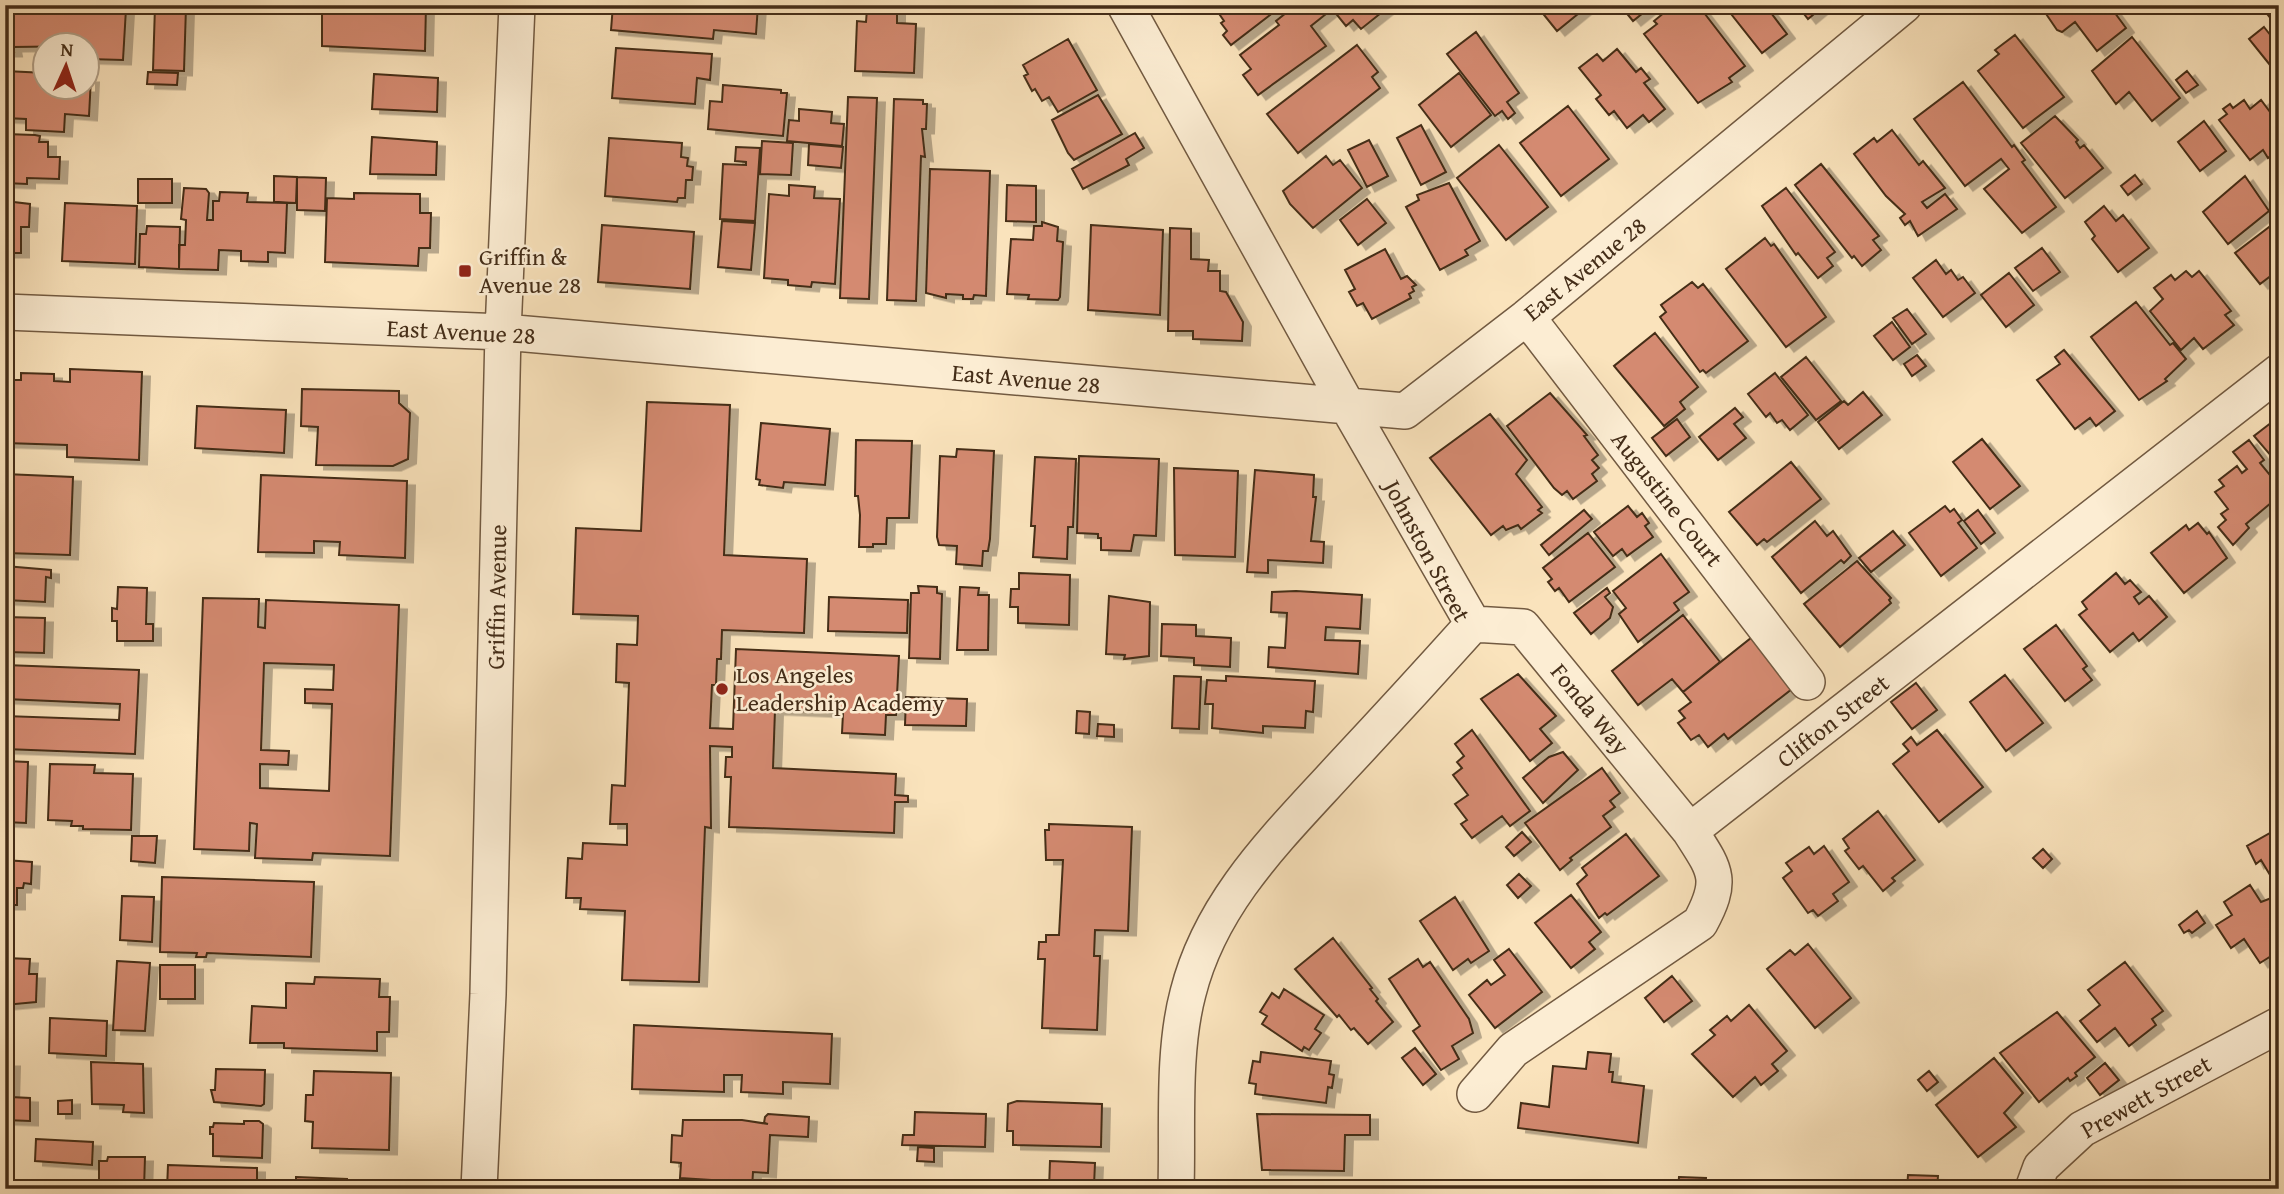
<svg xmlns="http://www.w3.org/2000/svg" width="2284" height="1194" font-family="'Gentium Book Plus',serif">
  <defs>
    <filter id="shadow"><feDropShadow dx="8" dy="4.5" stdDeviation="0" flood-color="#0004"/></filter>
  </defs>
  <rect width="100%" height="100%" fill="#fae3bc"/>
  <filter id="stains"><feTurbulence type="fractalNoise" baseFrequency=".00286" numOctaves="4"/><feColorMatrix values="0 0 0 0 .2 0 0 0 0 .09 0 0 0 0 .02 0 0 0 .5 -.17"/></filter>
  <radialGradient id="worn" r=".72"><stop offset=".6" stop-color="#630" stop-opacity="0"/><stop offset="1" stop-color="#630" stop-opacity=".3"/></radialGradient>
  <path fill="#d48a71" stroke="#442d18" stroke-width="2" fill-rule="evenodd" filter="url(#shadow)" d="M5,5l121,4 -3,51 -35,-1v-13l-75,1 1,5h-9z
    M426,5l-1,46 -103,-5v-41z
    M613,5h145l-2,29 -42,-4 -1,9 -102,-9z
    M1213,5h70l-52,40 -8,-10 4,-4 -6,-8 3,-2z
    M1296,5l40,1 -25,20 15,20 -68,49 -15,-20 8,-6 -11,-14 39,-30 -3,-4z
    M1340,5h51l-30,24 -8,-9 -7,6 -13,-16z
    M1536,5h53l-32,26z
    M1620,5h33l-20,16z
    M1682,5h16l47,61 -16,12 3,4 -34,21 -54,-69 13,-10 -3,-3 17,-14 4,4z
    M1724,5h41l22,29 -25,19z
    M1797,5h28l-17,14z
    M2040,5h69l17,23 -29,23 -22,-29 -13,10 -5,-2z
    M2260,5h19v24z
    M155,6l31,1 -2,64 -31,-1z
    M867,9l30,1v13l19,1 -2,49 -59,-2 2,-50 9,1z
    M2264,27l15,19v12l-9,7 -21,-26z
    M1476,32l43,61 -12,9 8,11 -7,6 -6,-8 -7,5 -48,-62z
    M2015,35l49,62 -41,31 -45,-57 21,-17 -4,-4z
    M2132,37l48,61 -28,23 -23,-29 -13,12 -24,-33z
    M1068,39l29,51 -39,22 -9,-15 -7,4 -7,-12 -3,2 -8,-15 4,-2 -5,-9z
    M1357,45l21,27 -6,5 8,11 -82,65 -31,-39z
    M616,48l96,6 -2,26 -13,-2 -2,26 -83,-6z
    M1617,49l19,23 5,-4 9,11 -6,4 21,26 -16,13 -6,-7 -16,13 -13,-17 -5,4 -13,-16 5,-4 -22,-27 18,-14 6,7z
    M5,71l41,2v15h42v-10h3l-2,38 -24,-2 -1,18 -38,-2v-11l-21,-1z
    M2187,71l11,14 -12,8 -10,-13z
    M148,72l30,1 -1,12 -30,-1z
    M1459,73l32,42 -40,32 -32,-42z
    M374,74l64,4 -1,34 -65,-3z
    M1963,82l49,65 2,-2 11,15 -3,2 34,45 -34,26 -38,-44 25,-20 -8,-10 -36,27 -51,-67z
    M723,85l58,5v3h6l-4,43 -75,-7 2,-28 12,1z
    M1098,95l24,39 -48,26 -6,-7 -16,-33z
    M848,97l29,1 -8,201 -29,-1z
    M894,99l29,1v4h4l-1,25h-4l3,28 -4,-1 -5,145 -29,-1z
    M2244,100l6,9 11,-9 18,24v14l-5,4 5,8 -11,8 -5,-8 -13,10 -31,-40 8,-6 -4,-5 7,-5 3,4z
    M1568,106l41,53 -48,37 -41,-53z
    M799,109l33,3 -1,11 13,1 -2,22 -55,-5 2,-21 10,1z
    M2055,116l23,24 -2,2 4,6 4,-3 19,23 -38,30 -44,-55z
    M2204,121l22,30 -26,20 -22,-29z
    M1421,125l25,47 -25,13 -24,-47z
    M1892,130l27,35 4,-4 22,27 -23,14 5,6 18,-14 12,15 -39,27 -8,-15 -5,4 -5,-7 5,-4 -19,-18 -32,-42 20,-16 3,4z
    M1135,133l9,15 -18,11 3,6 -46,24 -11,-20z
    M5,134l30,1 5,1 -1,6h9v15h12l-1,22 -32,-1v6l-22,-1z
    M372,137l65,5 -1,33 -66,-1z
    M609,138l73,5 -1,14 7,1 -1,8 6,1 -1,13h-6l-1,18h-7l-1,4 -72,-6z
    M1369,140l19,36 -21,11 -19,-37z
    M762,141l31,2 -2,32 -31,-1z
    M809,144l34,3 -2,21 -33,-3z
    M1499,145l49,62 -42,33 -49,-62z
    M736,147l24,1 -5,73 -35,-2 3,-55 23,1v-3l-11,-1z
    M1326,156l7,9 7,-5 22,28 -49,40 -23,-24 -7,-13z
    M1821,164l58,72 -6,4 8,10 -19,16 -8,-10 -2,2 -57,-73z
    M930,169l60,2 -4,125 -12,-1 -1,4h-10v-4l-17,-1v4l-20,-5z
    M2135,175l7,9 -14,11 -7,-9z
    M274,176l23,1 -1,26 -22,-1z
    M2245,176l24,35 -41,33 -25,-32z
    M297,177l29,1 -1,33 -28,-1z
    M138,179h34v24h-34z
    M1449,183l31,58 -15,9 3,5 -28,15 -34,-63 13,-7 -2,-5z
    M789,185l26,2 -1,11 26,1 -5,85 -23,-2 -1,5 -23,-2v-5l-24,-2 5,-84 20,2z
    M1007,185l29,1v36l-30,-1z
    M184,188l22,1 3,4 -2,27h6v-19h6l1,-9 28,1 -1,9 40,1 -2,50 -17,-1v10l-27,-1v-10l-22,-1 -1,20 -39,-1v-24h6l1,-25 -5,-1z
    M1786,188l49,64 -8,6 6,8 -15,12 -20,-25 -2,2 -34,-49z
    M354,193l66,1v19h11l-1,35h-11l-1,18 -93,-4 2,-64 27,1z
    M1367,199l19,24 -28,22 -18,-25z
    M5,201l25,3 -1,23h-8v26h-16z
    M65,203l72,3 -2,58 -73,-3z
    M2104,206l12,15 7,-6 26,33 -31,24 -26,-33 3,-3 -10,-14z
    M722,221l33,2 -4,47 -33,-3z
    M2277,221l2,58 -3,2 -4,-6 -12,9 -25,-31z
    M1042,222l16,5 -1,14 6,1 -3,55 -2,3 -30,-1 1,-4 -22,-1 4,-55 22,1 1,-14h8z
    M602,225l92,7 -4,57 -92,-7z
    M1091,225l72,5 -3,85 -72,-5z
    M147,226l33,1 -1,42 -40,-2 1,-33h6z
    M1170,228l21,1v30l18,1 -1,11h12v20l6,1 17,30 -1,19 -49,-2v-8h-25z
    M1765,238l6,8 3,-2 52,73 -40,30 -60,-78z
    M2042,248l18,24 -27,19 -18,-23z
    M1385,249l16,30 6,-3 9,9 -4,2 2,4 -5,3 2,4 -39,21 -9,-16 -6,3 -8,-14 6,-3 -10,-19z
    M1936,260l10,14 5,-4 7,10 5,-3 12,16 -32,24 -30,-39z
    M2186,271l6,6 7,-6 32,40 -6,4 9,10 -31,24 -9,-11 -13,12 -31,-39 13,-12 -9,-11 17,-13 4,5z
    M2009,273l25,32 -28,22 -25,-32z
    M1692,282l6,6 5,-4 45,57 -42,32 -3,-3 -3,2 -40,-55 6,-5 -5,-7z
    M2136,302l34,43 3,-2 13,16 -21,20 2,2 -28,19 -48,-63z
    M1907,309l19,25 -14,10 -19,-26z
    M1892,322l18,25 -17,13 -19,-24z
    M1655,333l43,54 -18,15 5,7 -21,17 -50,-60z
    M2064,350l51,61 -19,15 -6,-8 -15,11 -38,-49 23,-16 -5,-7z
    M1917,355l9,11 -14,10 -8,-12z
    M1806,357l35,44 -25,19 -35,-43z
    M70,369l72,3 -3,88 -72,-3v-12l-62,-2v-63h16v-7l33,1v7l16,1z
    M1775,373l33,42 -18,15 -8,-10 -5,3 -7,-10 -4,4 -18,-23z
    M302,389l97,2v12l11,10 -2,46 -15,7 -77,-1 2,-38 -17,-1z
    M1863,392l19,23 -43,34 -21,-27 26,-21 4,4z
    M1550,393l37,42 -3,1 14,19 -6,5 7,8 -7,6 5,7 -24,18 -6,-8 -5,4 -8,-7 -47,-62z
    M647,402l83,3 -6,150 83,4 -3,74 -82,-3 -1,29h-4l-1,26h-4l-2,43 23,1 3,-80 163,7 -3,59h-10l-1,20 -43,-2 1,-20 -68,-3 -2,58 123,6 -1,21 13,1v6h-13l-1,31 -165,-6 2,-50h-6l1,-20h6v-10l-22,-1 1,82 -6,-1 -6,155 -77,-2 3,-69 -45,-2 1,-11h-15l2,-40 14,1 1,-16 44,2v-21h-17l2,-39 13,1 4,-103 -13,-1 1,-38 20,1 1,-29 -65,-2 3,-86 65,3z
    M197,406l89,4 -2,43 -89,-5z
    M1735,408l8,9 -9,7 12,14 -28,22 -19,-23z
    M1490,414l37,46 -11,14 26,33 -4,3 4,3 -21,16 -3,-4 -12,5 -3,-4 -12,9 -61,-77z
    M1677,419l13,18 -24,19 -14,-18z
    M2272,422l7,8v22l-7,5 -18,-21z
    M761,423l69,6 -5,56 -41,-3 -1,6 -24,-3 1,-5 -4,-1z
    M1982,439l38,47 -30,23 -37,-47z
    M856,440l56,1 -3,77h-22l-1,26h-13v3h-14l1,-32 -2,-19h-3z
    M2249,440l15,20 -4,3 19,23 -5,6 4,5 -32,27 3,4 -16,17 -15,-18 8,-7 -5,-6 7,-5 -13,-17 9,-6 -5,-6 18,-14 5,7 5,-4 -14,-17z
    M957,449l37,2 -4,88 -2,12h-5l-1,15 -26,-2 1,-18 -18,-1 -2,-8 3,-81 16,1z
    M1079,456l80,3 -3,77 -22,-1 -3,16 -30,-1v-12h-3v-4l-21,-1z
    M1035,457l41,2 -3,68h-5l-1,32 -34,-2 2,-31h-4z
    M1791,462l30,37 -54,43 -3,-3 -7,6 -28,-33z
    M1174,468l64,3 -3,86 -60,-2z
    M1255,470l59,5 -1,22h3l-5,44 13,1 -1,21 -55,-3v13l-21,-1z
    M5,474l68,3 -3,78 -65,-2z
    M261,475l146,6 -2,77 -66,-3 1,-13 -26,-1v12l-56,-1z
    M1628,506l9,11 5,-4 7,10 -4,3 8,11 -26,19 -5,-7 -9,7 -19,-24z
    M1945,506l5,6 4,-3 8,11 -4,3 19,25 -36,28 -32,-43z
    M1584,510l8,9 -43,36 -8,-10z
    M1978,510l17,23 -14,11 -17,-23z
    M1815,521l12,15 6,-5 18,25 -7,7 -3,-3 -40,33 -29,-36z
    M2198,523l9,11 2,-2 18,26 -43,35 -33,-40 35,-28 3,5z
    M1893,531l12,14 -34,27 -12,-14z
    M1588,533l27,34 -46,35 -10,-14 -4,3 -7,-9 4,-3 -9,-11z
    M1661,554l28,38 -15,11 5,7 -41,32 -19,-28 7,-6 -13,-17z
    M1857,561l34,37 -2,2 2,3 -51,44 -36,-43z
    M5,566l46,4v8l-5,-1 -1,25 -40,-2z
    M1019,573l51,2 -1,50 -51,-2v-16h-8l1,-18h8z
    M2116,573l9,11 5,-4 11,12 -7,5 5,7 10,-8 18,21 -28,24 -6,-8 -23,19 -31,-37 8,-6 -5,-7z
    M918,586l19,1v6l5,1 -2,65 -31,-1 2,-65h8z
    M118,587l29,1 -1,36h7v17h-36v-20h-5v-13l5,1z
    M960,587l19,1 -1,7h11l-1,55h-31z
    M1607,588l3,5 -5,4 8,10 -3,11 -19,16 -17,-21z
    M1296,591l66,4 -2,34 -34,-2 -1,13 35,1 -2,33 -90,-7 1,-20 16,1 2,-35 -16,-1 1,-20z
    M1109,596l41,6 -1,54 -25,3 1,-4 -19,-1z
    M829,597l79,3 -1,33 -79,-2z
    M203,598l56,1 -1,28 7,1 1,-28 133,5 -9,251 -77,-3 -1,7 -57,-2 2,-34 -7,-1 -1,28 -55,-2zM264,663l70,2 -1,25 -28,-1v14l27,1 -3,87 -69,-3v-24l28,1 1,-14 -28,-1z
    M1683,615l37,47 -37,30 -11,-13 -34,26 -26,-34z
    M5,617l40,1 -1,35 -39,-1z
    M1162,624l34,1v11l35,2 -1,29 -36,-2v-7l-33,-2z
    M2056,625l31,41 -4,3 9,11 -27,21 -41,-52z
    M1756,634l41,51 -69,54 -4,-5 -16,13 -9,-12 -8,5 -13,-17 7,-5 -6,-7 12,-9 -8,-10z
    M5,665l134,5 -4,84 -130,-5v-33l114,4 1,-16 -115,-5z
    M1518,674l38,42 -16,13 12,14 -22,18 -49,-62z
    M2005,675l38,48 -37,28 -36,-49z
    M1174,676l27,1 -2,52 -27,-1z
    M1226,676l89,5 -2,31 -7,-1 -1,17 -42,-2v7l-51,-5 1,-24h-8l2,-24 19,1z
    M1916,683l21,27 -25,19 -21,-27z
    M906,697l61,2 -1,27 -61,-1z
    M1077,711l13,1 -1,22 -13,-1z
    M1098,724l16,1v12l-17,-1z
    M1472,730l58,81 -20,15 -8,-10 -30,22 -11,-14 6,-4 -12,-16 13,-9 -15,-20 9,-7 -5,-6 7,-6 -9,-12z
    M1937,730l46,57 -44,35 -46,-58 16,-13 -6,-7 8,-7 6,8z
    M1563,752l15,18 -35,33 -20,-25 26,-21z
    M5,761l23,1 -2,61 -21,-1z
    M50,764l45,1 -1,8 39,1 -2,56 -48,-1v-3h-12l1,-5 -24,-1z
    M1602,768l18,25 -10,8 5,6 -12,9 8,11 -41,31 2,2 -12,10 -35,-47z
    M1878,811l37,49 -23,18 3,3 -12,10 -20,-25 -4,3 -14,-18 4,-3 -6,-9z
    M1049,824l83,3 -4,104 -33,-1 -1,26h6l-3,74 -55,-2 3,-69h-7l1,-17h7v-7h13l4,-75h-17l-1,-30h4z
    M2279,828v62l-18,-30 -5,4 -9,-18z
    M1522,832l9,10 -17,14 -8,-9z
    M1626,834l33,42 -52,39 -2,-2 -6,5 -22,-34 10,-9 -5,-7z
    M132,836h25l-2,27 -24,-2z
    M1824,846l25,36 -16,12 5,7 -20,15 -5,-6 -5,3 -25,-35 9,-7 -6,-8 23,-16 5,7z
    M2043,849l9,10 -9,9 -10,-10z
    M5,860l27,2 -1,22 -7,-1 -1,5h-6v17h-12z
    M1519,874l12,12 -13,12 -11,-13z
    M162,877l152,5 -3,75 -104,-4 -1,4h-10l1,-4 -37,-1z
    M2250,885l11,17 13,-5 5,7v34l-3,2 3,11 -19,12 -16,-24 -13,9 -15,-23 16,-10 -8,-13z
    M1571,895l30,37 -12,10 6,7 -24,19 -36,-45z
    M122,896l32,1 -2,45 -32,-2z
    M1455,897l34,54 -18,12 -3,-4 -15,11 -33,-49z
    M2197,911l8,12 -13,10 -3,-3 -5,3 -5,-8z
    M1333,938l39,50 -2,1 8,10 -2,2 17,21 -25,22 -14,-16 -3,2 -12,-15 -2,2 -42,-48z
    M1808,944l43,54 -36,30 -48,-59 23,-19 5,5z
    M1509,949l33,43 -47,36 -26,-33 18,-15 4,5 14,-10 -11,-15z
    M5,958l25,1 -1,15h8l-1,28 -31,3z
    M1418,959l5,8 7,-5 39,57 4,14 -21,13 7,13 -18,11 -28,-39 7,-5 -31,-47z
    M117,961l33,2 -5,68 -32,-1z
    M2125,962l38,49 -11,8 4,6 -27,21 -14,-18 -18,14 -17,-21 20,-16 -12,-15z
    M160,965h35v34h-35z
    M1672,976l20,25 -28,21 -19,-24z
    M315,977l65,2 -1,18h11l-1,35h-12v19l-93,-3v-5h-34l2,-37 34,2v-25l28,1z
    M1284,989l40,26 -9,14 6,4 -12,17 -5,-3 -2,4 -40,-27 5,-8 -7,-4 12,-19 7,5z
    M1749,1005l38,46 -15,13 6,7 -17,14 -6,-8 -22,20 -41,-43 23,-19 -5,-5 17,-14 4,5z
    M2057,1012l38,45 -20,16 2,3 -7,5 -2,-3 -29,24 -39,-49z
    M50,1018l57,3 -1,35 -57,-3z
    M634,1025l198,9 -2,50 -47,-2v12l-42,-2 1,-17h-18v17l-92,-3z
    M1415,1048l21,26 -13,11 -21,-27z
    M1261,1052l70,9 -2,13 5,1 -2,13 -4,-1 -2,16 -71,-9 1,-10 -7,-1 4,-22 7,1z
    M1588,1052l23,2 -2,18h4l-1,10 32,4 -6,57 -120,-15 3,-25 28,4 4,-41 33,3z
    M1994,1058l29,35 -19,20 12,14 -38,30 -42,-52z
    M5,1062h7l-1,35 19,1v23l-25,-1z
    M91,1062l52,2 1,49 -21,-1 1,-7 -32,-1z
    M2105,1063l14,17 -19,15 -13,-17z
    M216,1069l49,1 -1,34 -3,2 -47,-4 -3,-12h4z
    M314,1071l77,2 -2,77 -77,-2 1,-26 -8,-1 1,-26h7z
    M1929,1071l9,11 -11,9 -9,-11z
    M72,1100v14h-14v-13z
    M1017,1101l85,3 -1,43 -88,-2v-14h-6l1,-27z
    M915,1112l71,2 -1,33 -83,-2 1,-10h11z
    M768,1114l41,3 -1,20 -38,-2 -2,38 -15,-1 -1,17h-27l1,-8 -46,-3 1,-15 -10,-1 1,-27 10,1 1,-16h59l26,4 -4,-1 1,-6z
    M1257,1114l113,1v20h-25l-1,36 -82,-1z
    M244,1121h15l4,3 -1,34 -49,-2v-22h-3v-7h3l1,-4 30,1z
    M36,1139l57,3 -1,23 -57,-4z
    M918,1147l16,1v14l-17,-1z
    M108,1157h37l-1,32h-36l1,-3 -10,-1v-24h8z
    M1050,1161l45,2 -1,23h6v3h-51z
    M168,1165l89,3v21h-90z
    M1908,1175l30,1 -1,13h-30z
    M296,1177l51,2v10h-51z
    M1679,1177l27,1 -1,11h-27z
    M974,1181l33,1 -1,4 31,3h-64z"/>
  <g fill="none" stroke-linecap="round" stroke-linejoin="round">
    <defs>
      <path id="minor" d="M1125,5l223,402 125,217c-44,49 -88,97 -133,145 -62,68 -129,132 -152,224 -16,60 -10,134 -12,196
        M5,312l498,20 902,79 122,-94 377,-312
        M1527,317l280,365
        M1473,624l50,3 167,204c25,39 34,48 10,92l-187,127 -38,44
        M1690,831l589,-459
        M479,1189l9,-195 15,-662 14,-327
        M2033,1189l8,-22 41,-38 197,-104"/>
    </defs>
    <use href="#minor" stroke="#725a41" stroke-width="38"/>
    <use href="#minor" stroke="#fcedd3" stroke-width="35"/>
  </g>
  <g fill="#8f2418" stroke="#fcedd3" stroke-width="2.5">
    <rect x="458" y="264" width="14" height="14" rx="3.5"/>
    <circle cx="722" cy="689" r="7"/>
  </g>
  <g text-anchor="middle" stroke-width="5" stroke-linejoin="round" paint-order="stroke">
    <g font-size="24" fill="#442d18" stroke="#fcedd3" text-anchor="start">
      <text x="479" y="265">Griffin &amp;<tspan x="479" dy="28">Avenue 28</tspan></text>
      <text x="736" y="683">Los Angeles<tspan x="736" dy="28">Leadership Academy</tspan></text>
    </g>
    <g font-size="24" fill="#442d18" stroke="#fcedd3">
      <text transform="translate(1585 269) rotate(-39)" y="8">East Avenue 28</text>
      <text transform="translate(461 332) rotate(3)" y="8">East Avenue 28</text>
      <text transform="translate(1026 379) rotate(5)" y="8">East Avenue 28</text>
      <text transform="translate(1667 499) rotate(52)" y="8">Augustine Court</text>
      <text transform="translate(1427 551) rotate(62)" y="8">Johnston Street</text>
      <text transform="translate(497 597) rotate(-89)" y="8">Griffin Avenue</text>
      <text transform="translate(1590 709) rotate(51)" y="8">Fonda Way</text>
      <text transform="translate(1833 721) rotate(-38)" y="8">Clifton Street</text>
      <text transform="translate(2146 1097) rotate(-29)" y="8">Prewett Street</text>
    </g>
  </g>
  <rect width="2284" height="1194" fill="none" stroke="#fae3bc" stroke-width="28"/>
  <rect x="7" y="7" width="2270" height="1180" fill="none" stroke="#442d18" stroke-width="3.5"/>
  <rect x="14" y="14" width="2256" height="1166" fill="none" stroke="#442d18" stroke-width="2"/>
  <g transform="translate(66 66) rotate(3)"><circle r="33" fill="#fcedd3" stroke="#b2a088" stroke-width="2"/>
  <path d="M0-5L12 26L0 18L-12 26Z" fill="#8f2418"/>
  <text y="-10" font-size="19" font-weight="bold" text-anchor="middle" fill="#442d18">N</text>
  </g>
  <rect width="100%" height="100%" filter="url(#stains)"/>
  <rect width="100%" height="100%" fill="url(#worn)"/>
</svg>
